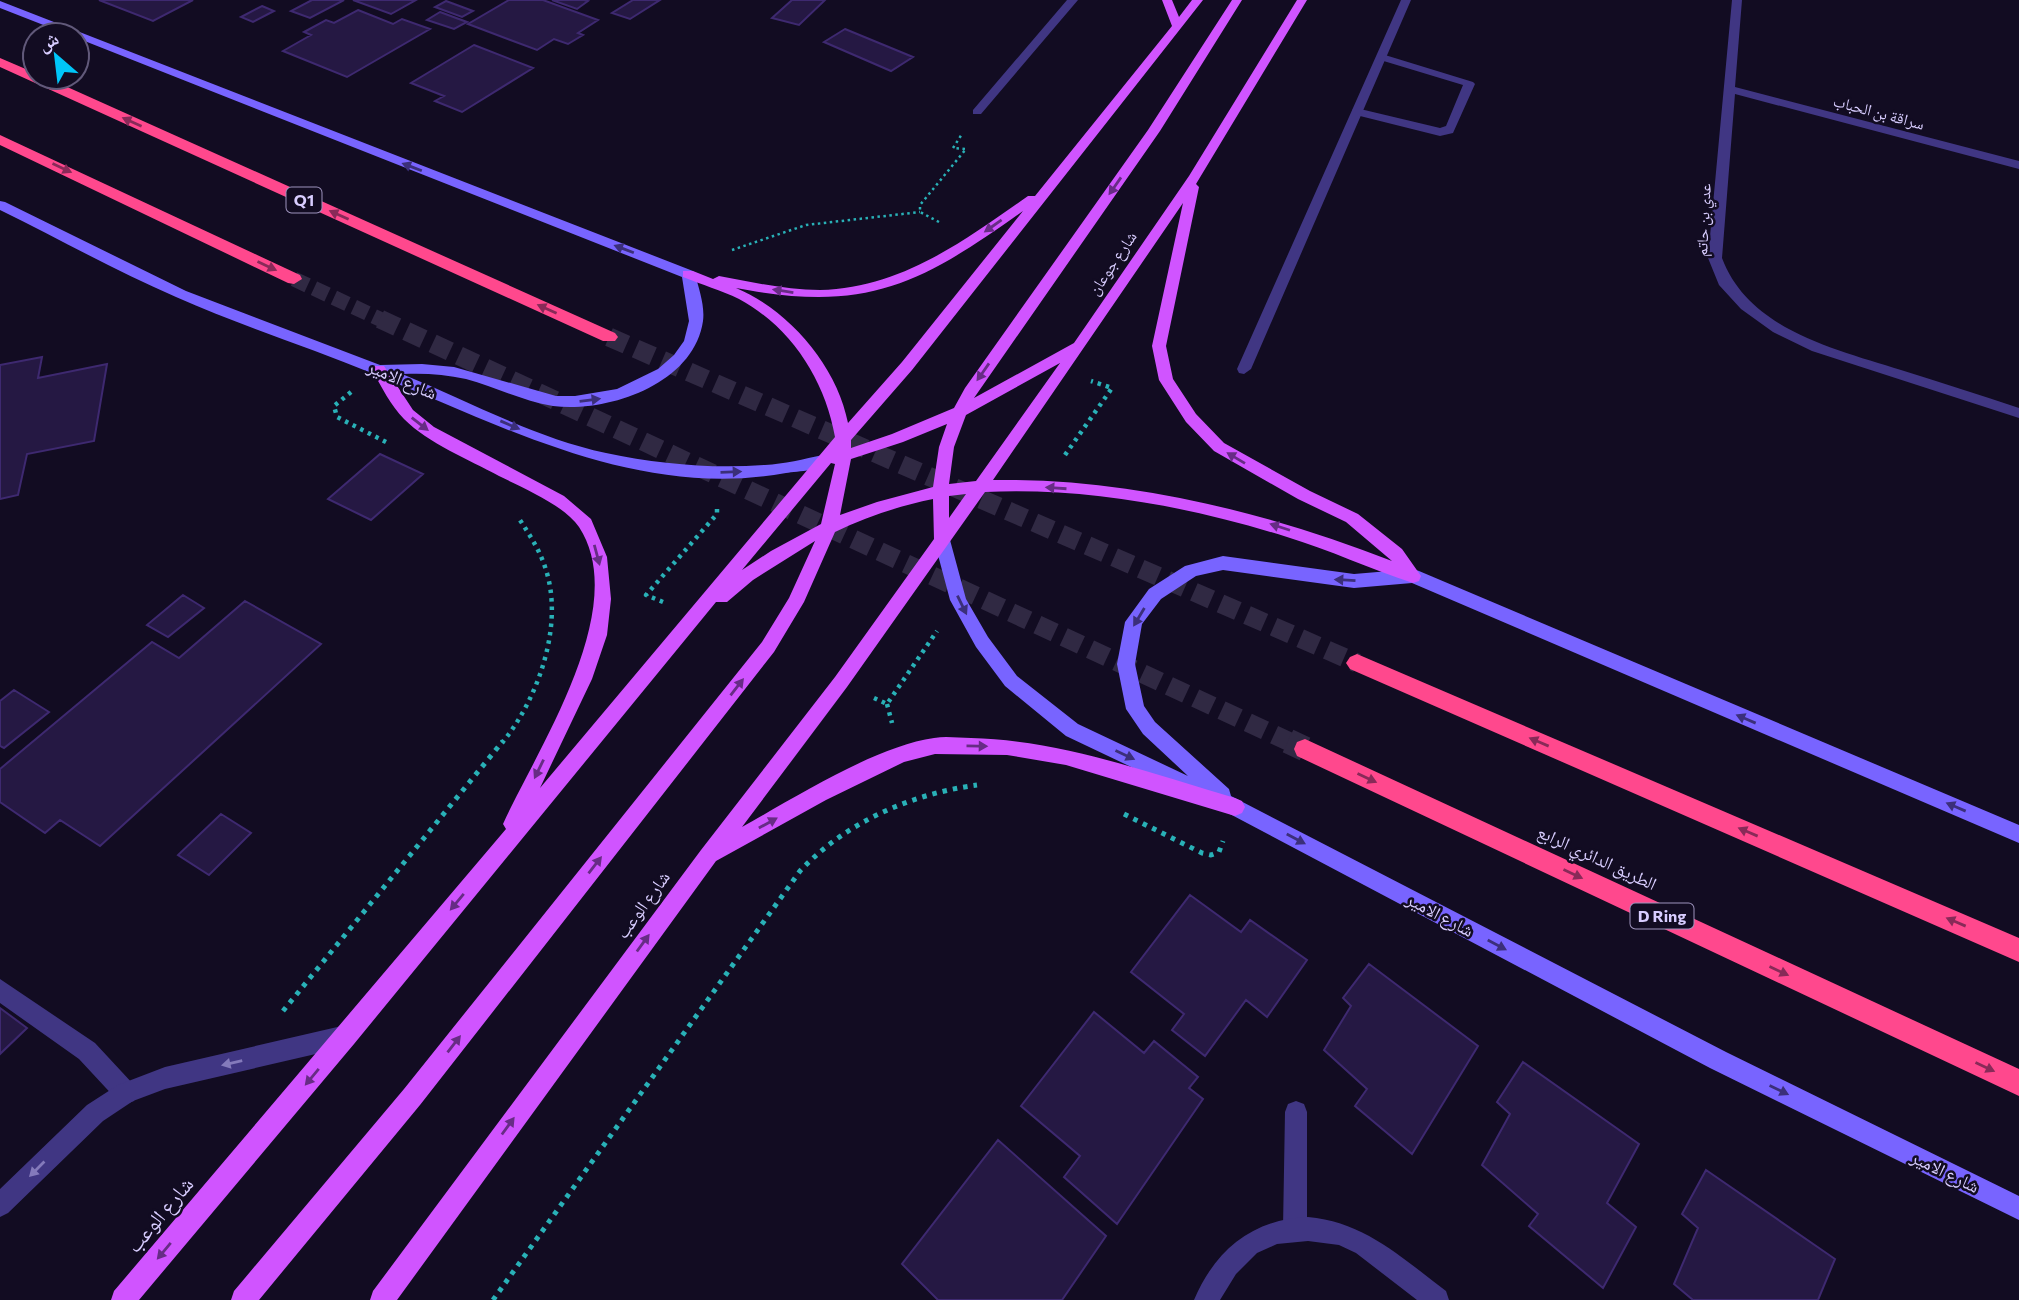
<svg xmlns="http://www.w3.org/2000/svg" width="2019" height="1300" font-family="Commissioner,'Noto Naskh Arabic',sans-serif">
  <rect width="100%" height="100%" fill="#120c22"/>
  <path fill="#251843" stroke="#3e2970" stroke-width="2" d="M99,0h94l-40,21z
    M312,0h32l-34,18 -19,-7z
    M353,0h63l-25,14z
    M509,0h34l55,20 -20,13 5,2 -15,9 -14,-5 -17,11 -69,-26z
    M552,0h32l4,1 -11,8z
    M633,0h27l-30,19 -18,-6z
    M792,0h33l-26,25 -27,-7z
    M446,1l27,10 -11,6 -27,-10z
    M262,6l12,5 -21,11 -12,-5z
    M358,10l35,14 9,-5 28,10 -83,48 -64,-26 28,-16 -7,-3 22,-12 8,3z
    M440,12l27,10 -13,7 -27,-9z
    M845,29l68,28 -22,14 -67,-29z
    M474,45l59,23 -71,44 -27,-11 9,-5 -33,-13z
    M42,357l-4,21 69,-14 -13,77 -67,13 -9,41 -18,4v-134z
    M380,454l43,20 -52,46 -43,-21z
    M183,595l21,13 -36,29 -21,-12z
    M245,601l76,43 -221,202 -40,-26 -15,13 -45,-31v-33l152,-127 27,16z
    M14,690l35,22 -45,36 -4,-2v-45z
    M221,814l30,19 -42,42 -31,-20z
    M1190,895l51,37 9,-12 57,40 -40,57 -21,-17 -41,56 -33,-26 12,-16 -53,-42z
    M1369,964l109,82 -66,108 -57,-48 12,-17 -43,-39 27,-44 -8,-8z
    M0,1008l27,20 -27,26z
    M1094,1012l50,41 10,-12 44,36 -9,11 14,11 -86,125 -53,-47 16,-21 -59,-50z
    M1523,1062l116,82 -32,59 29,24 -33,61 -74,-62 9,-12 -56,-49 28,-51 -13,-12z
    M998,1140l108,96 -44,64h-124l-36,-36z
    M1706,1170l129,89 -17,41h-125l-19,-16 24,-56 -16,-14z"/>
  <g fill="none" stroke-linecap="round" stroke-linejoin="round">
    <path stroke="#302943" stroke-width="15" stroke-dasharray="15 7" stroke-linecap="butt" d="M294,279l90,42"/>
    <path stroke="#302943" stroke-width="19" stroke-dasharray="19 10" stroke-linecap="butt" d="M380,319l912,424
      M609,337l748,326"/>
    <path stroke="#302943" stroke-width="25" stroke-dasharray="25 13" stroke-linecap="butt" d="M1288,741l17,8"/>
    <path stroke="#29b1b7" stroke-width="2.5" stroke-dasharray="2.5 3.5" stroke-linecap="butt" d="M939,222l-19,-10v-7l46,-56 -13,-1 9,-14
      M732,250l74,-25 114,-13"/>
    <path stroke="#29b1b7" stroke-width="4.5" stroke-dasharray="3.5 5" stroke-linecap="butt" d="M351,392l-17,14 3,11 49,25
      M1065,455l47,-67 -21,-7
      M663,602l-17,-7 71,-81v-9
      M874,698l13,6 50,-73
      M887,704l5,19
      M502,743c36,-44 62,-117 44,-173 -6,-20 -17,-36 -28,-53"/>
    <path stroke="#29b1b7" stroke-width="5" stroke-dasharray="4.5 6" stroke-linecap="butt" d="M1124,814l78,39 9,2 8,-3 4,-11
      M283,1011l220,-270
      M493,1300l307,-429c46,-49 111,-77 177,-86"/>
    <path fill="#403683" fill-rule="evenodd" d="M1377,55h8l88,27 2,2 -22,49 -13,3 -88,-22v-4l4,-2 84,20 6,-2 17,-41 -86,-26z
      M0,979l95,64 39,42 3,8 -3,8 -8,3 -8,-3 -39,-42 -79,-56z
      M1296,1101l8,3 3,8v116l-4,8 -8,4 -8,-4 -4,-8 2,-116 3,-8z"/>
    <path fill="#403683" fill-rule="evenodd" d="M1067,0h11l-97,114h-8v-4z
      M1401,0h10l-160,369 -7,5 -5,-1 -2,-4z
      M1732,0h10l-7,87 284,74v8l-284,-75 -13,164c27,72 113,91 179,112 39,12 79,25 118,38v10l-207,-67 -39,-19 -32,-23 -22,-24 -11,-27z
      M346,1025l8,3 3,8 -3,8 -8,3 -181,42 -32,12 -30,20 -95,92 -8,4v-28l87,-84 31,-20 47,-18z
      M1308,1217c57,5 94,41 138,74l3,9h-32l-61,-47 -17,-8 -31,-4 -31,3 -20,9 -21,21 -16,26h-26c21,-50 59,-81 114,-83z"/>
    <path fill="#7864ff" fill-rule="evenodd" d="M0,1l693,270 2,3c4,15 10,32 8,47 -9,63 -95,92 -150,85 -30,-5 -58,-19 -87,-27 -21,-5 -43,-6 -64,-5 66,27 133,64 204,79 52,11 106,16 159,12 19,-1 39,-6 58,-10l8,6c-7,10 -33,10 -45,12 -147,27 -281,-46 -412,-99 -65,-27 -133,-48 -198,-77 -60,-26 -117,-58 -176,-87v-9l5,1 181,89 194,74 42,-1 32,3 102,29h19l42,-7 41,-20 16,-14 10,-14 5,-20 -7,-44 -605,-239v-3h-8l-69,-27z
      M942,534l8,6 16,59 22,38 29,39 61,48 110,52 -45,-42 -17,-25 -9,-45 8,-42 24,-33 36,-23 38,-10 131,18 59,-5 6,2 600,254v18l-607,-260 -58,5 -131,-18 -27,6 -35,23 -19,25 -7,40 9,42 11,16 74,67 2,7 495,256 293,144v24l-309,-152 -482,-255 -162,-77 -61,-50 -29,-39 -26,-47 -16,-60z"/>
    <path fill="#d054ff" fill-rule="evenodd" d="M1162,0h10l7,17 13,-17h11l-291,370 -61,70v8l41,-14 62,-26 11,-20 183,-258 84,-130h10l-82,131 -186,267 100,-55 115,-167 108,-176h10l-111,184 3,3 -33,159 7,33 23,35 28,29 86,48 48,23 44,35 19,27 -2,5 -6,2c-43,-14 -83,-33 -126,-46 -95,-30 -202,-50 -302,-45l-138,195 -105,140c52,-29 134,-81 192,-89 12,-2 25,0 37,0 91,2 178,35 264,60l7,3 3,6 -3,6 -7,3 -169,-51 -59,-10 -72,-1 -31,8 -78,38 -110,61 -319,439h-27l3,-9 328,-441 134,-173 99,-138 -1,-40c-34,7 -67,18 -98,33l-31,70 -30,50 -354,453 -161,195h-28l3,-9 170,-202 358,-447 27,-44 26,-57 -62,39 -26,22h-11l-362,442 -215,256h-28l3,-9 392,-462 -3,-5c34,-75 129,-216 76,-297 -15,-22 -56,-39 -80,-51 -31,-17 -70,-32 -95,-57 -13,-13 -23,-33 -32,-49l2,-4h10l29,44 21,17 130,69 27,23 16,38 4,42 -4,36 -15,44 -52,109 295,-351c-10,-57 -44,-110 -96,-138 -18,-9 -37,-14 -56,-22v-6h10l20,8 6,-3c33,6 67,14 101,14 81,-2 144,-49 208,-94h7l137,-170zM1183,203l-31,143 7,34 27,42 28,29 84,48 48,23 46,39c-126,-49 -262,-83 -399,-81zM1023,211l-121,151 -54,61c-11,-57 -59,-113 -112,-135 131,25 183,-3 287,-77zM1060,363l-84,118 -27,3 5,-37 12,-32zM947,424l-8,23 -6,40 -56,15 -37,13 11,-56 52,-17zM831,463l4,1 -14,60 -50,27 -29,19zM966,494l-17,24v-22z"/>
    <path fill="#ff488d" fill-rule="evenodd" d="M0,58l35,15v4h10l570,256 3,4 -3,4h-12l-603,-274z
      M0,135l300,140 2,4 -8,5 -6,-1 -288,-138z
      M1357,654l662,284v24l-669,-293 -4,-6 4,-6z
      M1305,739l714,330v27l-722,-340 -3,-7 3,-7z"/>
  </g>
  <defs><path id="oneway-solid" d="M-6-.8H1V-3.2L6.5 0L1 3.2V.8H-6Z" transform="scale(1.75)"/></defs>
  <g fill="#882a58">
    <use href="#oneway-solid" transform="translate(132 122) rotate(-156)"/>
    <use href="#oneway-solid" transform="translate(62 168) rotate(25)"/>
    <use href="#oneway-solid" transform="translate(339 215) rotate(-156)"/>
    <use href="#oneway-solid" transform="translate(267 266) rotate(25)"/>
    <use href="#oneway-solid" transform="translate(547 309) rotate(-156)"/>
    <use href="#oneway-solid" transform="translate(1539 742) rotate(-157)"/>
    <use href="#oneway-solid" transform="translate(1367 778) rotate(25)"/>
    <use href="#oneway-solid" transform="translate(1748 832) rotate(-157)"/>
    <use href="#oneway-solid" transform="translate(1573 874) rotate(25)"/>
    <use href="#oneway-solid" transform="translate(1956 922) rotate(-157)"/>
    <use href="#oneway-solid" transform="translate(1779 971) rotate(25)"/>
    <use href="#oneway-solid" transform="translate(1985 1067) rotate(25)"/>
  </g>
  <g fill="#3b2f7a">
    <use href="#oneway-solid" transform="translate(412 167) rotate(-159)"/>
    <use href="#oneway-solid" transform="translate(624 249) rotate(-159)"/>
    <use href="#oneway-solid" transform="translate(590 400) rotate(-7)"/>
    <use href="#oneway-solid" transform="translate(510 425) rotate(23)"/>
    <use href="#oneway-solid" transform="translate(731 472) rotate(-2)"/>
    <use href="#oneway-solid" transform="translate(1345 580) rotate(-177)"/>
    <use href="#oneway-solid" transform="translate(962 605) rotate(64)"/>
    <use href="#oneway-solid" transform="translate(1139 617) rotate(121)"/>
    <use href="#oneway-solid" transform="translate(1746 719) rotate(-157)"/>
    <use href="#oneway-solid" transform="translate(1125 755) rotate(25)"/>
    <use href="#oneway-solid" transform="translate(1956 807) rotate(-157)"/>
    <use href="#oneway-solid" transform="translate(1296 839) rotate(28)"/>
    <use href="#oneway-solid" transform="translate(1497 945) rotate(28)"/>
    <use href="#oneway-solid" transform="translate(1779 1090) rotate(26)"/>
  </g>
  <g fill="#672c85">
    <use href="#oneway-solid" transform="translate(1115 186) rotate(125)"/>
    <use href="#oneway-solid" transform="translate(993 226) rotate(145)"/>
    <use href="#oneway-solid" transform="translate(783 291) rotate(-171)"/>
    <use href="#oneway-solid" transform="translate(983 372) rotate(125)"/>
    <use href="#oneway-solid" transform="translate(420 424) rotate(38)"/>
    <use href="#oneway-solid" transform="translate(1236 458) rotate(-149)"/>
    <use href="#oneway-solid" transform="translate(1056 488) rotate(-176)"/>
    <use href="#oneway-solid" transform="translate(1280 527) rotate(-162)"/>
    <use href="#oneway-solid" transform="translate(597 555) rotate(75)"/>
    <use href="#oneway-solid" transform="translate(737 687) rotate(-52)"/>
    <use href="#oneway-solid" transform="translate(977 746) rotate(1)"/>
    <use href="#oneway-solid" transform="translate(539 769) rotate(116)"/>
    <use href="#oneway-solid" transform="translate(768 823) rotate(-29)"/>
    <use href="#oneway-solid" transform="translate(595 865) rotate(-52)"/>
    <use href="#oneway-solid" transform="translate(457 902) rotate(130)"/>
    <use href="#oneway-solid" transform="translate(643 943) rotate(-54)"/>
    <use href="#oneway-solid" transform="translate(454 1044) rotate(-52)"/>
    <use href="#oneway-solid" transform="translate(312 1077) rotate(130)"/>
    <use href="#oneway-solid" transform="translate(508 1126) rotate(-54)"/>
    <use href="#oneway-solid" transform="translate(164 1251) rotate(130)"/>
  </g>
  <g fill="#847abb">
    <use href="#oneway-solid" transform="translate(232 1063) rotate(167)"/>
    <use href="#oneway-solid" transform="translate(37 1169) rotate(135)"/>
  </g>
  <g text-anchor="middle" stroke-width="5" stroke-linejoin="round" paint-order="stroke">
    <g font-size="16" fill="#d8cdff" stroke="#120c22">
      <text transform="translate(1879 112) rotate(15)" y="6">سراقة بن الحباب</text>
      <text transform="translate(1703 220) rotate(-87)" y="6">عدي بن حاتم</text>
      <text transform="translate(1112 263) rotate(-56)" y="6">شارع جوعان</text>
    </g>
    <g fill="#120c22" stroke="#9d93bd" stroke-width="2">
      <rect x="286.5" y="187.5" width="35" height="25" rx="5"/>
      <rect x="1630.5" y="903.5" width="63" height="25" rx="5"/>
    </g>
    <g font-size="16" font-weight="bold" fill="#d8cdff">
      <text x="304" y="206">Q1</text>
      <text x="1662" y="922">D Ring</text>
    </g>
    <g font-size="18" fill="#d8cdff" stroke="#120c22">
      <text transform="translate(402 380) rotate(23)" y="6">شارع الامير</text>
      <text transform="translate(1597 858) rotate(25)" y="6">الطريق الدائري الرابع</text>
      <text transform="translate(643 905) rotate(-54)" y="6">شارع الوعب</text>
      <text transform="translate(1440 915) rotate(28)" y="6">شارع الامير</text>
      <text transform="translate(1945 1172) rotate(26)" y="6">شارع الامير</text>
    </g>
    <g font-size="21" fill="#d8cdff" stroke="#120c22">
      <text transform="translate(160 1215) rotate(-50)" y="7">شارع الوعب</text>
    </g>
  </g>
  <g transform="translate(56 56) rotate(332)"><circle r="33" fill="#120c22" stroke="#61597a" stroke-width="2"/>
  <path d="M0-5L12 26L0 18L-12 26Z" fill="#00c6f8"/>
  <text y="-10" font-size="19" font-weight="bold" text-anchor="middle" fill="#d8cdff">ش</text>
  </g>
</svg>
